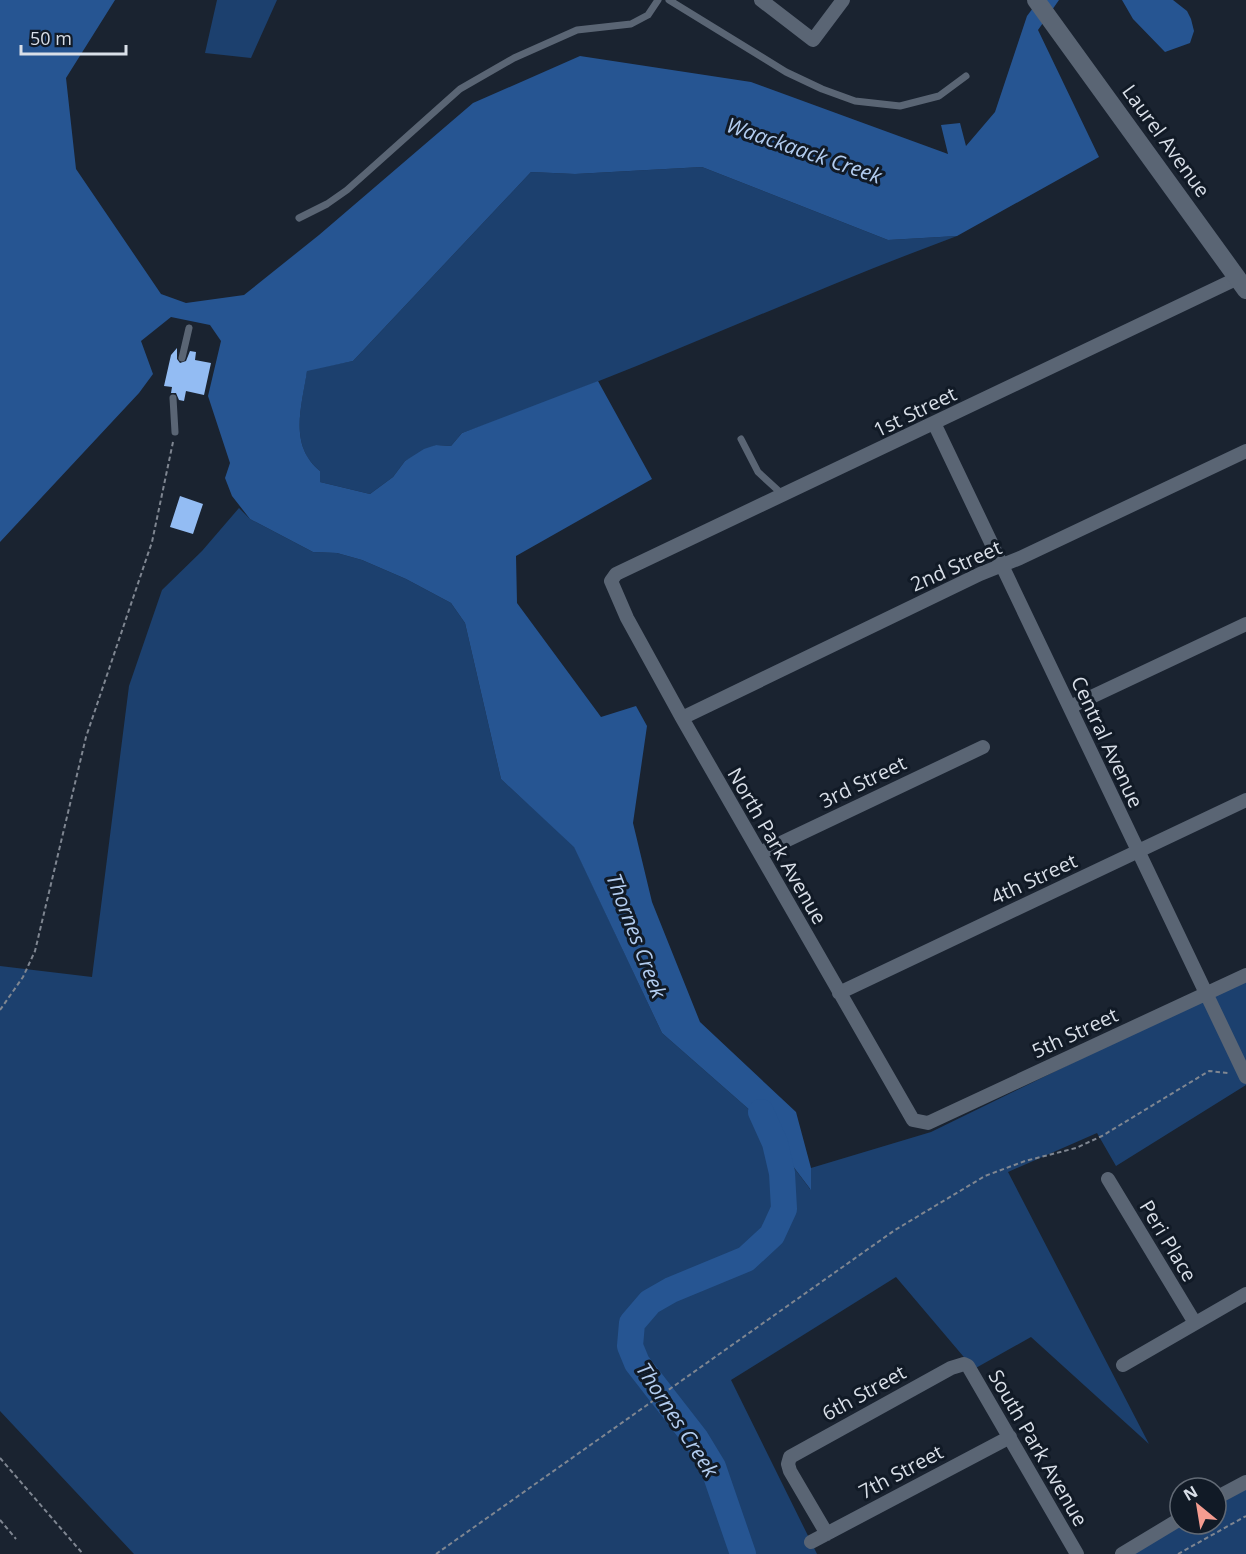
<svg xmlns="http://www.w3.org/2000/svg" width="1246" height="1554" font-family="'Open Sans',sans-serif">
  <rect width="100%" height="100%" fill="#1a2330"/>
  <path fill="#1c406e" d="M217,0h60l-26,58 -46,-5z
    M702,167l186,73 69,-4c-167,62 -327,138 -495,197l-11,13 -15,-1 -31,16 -12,16 -23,17 -50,-12v-11c-32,-26 -18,-65 -13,-101l46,-9 178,-189 44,2z
    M239,508l11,11 63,33 24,1 25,7 44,19 45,24 14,20 36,156 73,67 88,187 90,79 58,77 1,-21 120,-36 315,-154v107l-130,81 -19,-33 -89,39 141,272 -118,-107 -57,32 -78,-92 -165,103 86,174h-683l-134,-143v-445l92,11 37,-291 33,-96 40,-39z
    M1246,1483v71h-114l48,-30h36v-24z"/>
  <path fill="#265592" d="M0,0h115l-49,78 10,91 85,125 25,9 58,-8 75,-60 154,-132 107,-47 171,26 197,72 -7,-29 19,-2 6,23 29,-34 32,-96 12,-16h20l-21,30 61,127 -142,79 -69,4 -186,-73 -127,7 -44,-2 -178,189 -46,10c-5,35 -19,74 13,100v11l50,12 23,-17 12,-16 19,-12 12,-4 15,1 11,-13 136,-52 54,98 -136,77 1,47 84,114 35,-11 11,20 -14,97 19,79 48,120 96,90 15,56v22l-59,-78 -90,-79 -88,-186 -73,-68 -36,-156 -14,-20 -45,-24 -44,-19 -25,-7 -24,-1 -63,-33 -18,-23 -7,-18 5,-15 -22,-67 13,-55 -11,-16 -39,-8 -30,24 12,33 -14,19 -139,149z
    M1122,0h51l14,11 4,8 3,12 -4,12 -25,9 -32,-33z"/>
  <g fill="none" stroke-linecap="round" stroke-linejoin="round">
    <path stroke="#265592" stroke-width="26" d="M743,1554l-30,-87 -17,-28 -59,-76 -7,-17 2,-23 18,-21 21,-12 75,-31 26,-24 12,-26 -2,-36 -7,-30 -14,-31"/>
  </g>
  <path fill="#93bcf3" d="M177,348v11l3,4 6,-2 4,-10 6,1 -1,8 16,3 -7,32 -18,-4 -2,10 -5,-1 -3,-7h-5l1,-6 -8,-1 7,-31z
    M180,496l23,8 -10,30 -23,-7z"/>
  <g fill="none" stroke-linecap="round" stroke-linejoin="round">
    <path stroke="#7f8691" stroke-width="2" stroke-dasharray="4.5 3" stroke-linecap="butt" d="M0,1010l23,-33 12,-26 51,-214 66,-195 21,-100
      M0,1458l83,96
      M0,1520l16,19
      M436,1554l459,-324 90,-54 40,-15 51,-13 26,-12 107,-65 19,2
      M1178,1554l68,-38"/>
    <path stroke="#5a6574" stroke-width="7" d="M669,0l117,72 36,17 33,12 45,5 39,-10 27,-20
      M299,218l28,-14 20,-14 113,-101 54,-31 63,-28 54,-6 17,-9 10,-15
      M182,358l7,-30
      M173,398l2,34
      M741,439l17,33 24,22"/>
    <path stroke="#5a6574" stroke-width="14" d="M761,0l52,40 30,-40
      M1238,278l-622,296 -5,7 16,37 55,100 231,402 15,3 318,-148
      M934,423l312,654
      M1070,707l176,-83
      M682,718l298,-144 40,-16 226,-107
      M760,853l223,-106
      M839,993l407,-193
      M1108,1179l87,144
      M1123,1365l123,-71
      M1216,1498l30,-16
      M827,1534l-37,-63 -2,-7 2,-7 161,-89 13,-4 4,2 109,188
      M811,1542l199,-105
      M1122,1554l58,-35"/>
    <path stroke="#5a6574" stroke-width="18" d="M1036,0l210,290"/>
  </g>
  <g text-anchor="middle" stroke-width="6" stroke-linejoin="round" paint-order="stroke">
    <g font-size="20" fill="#d9dfe8" stroke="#111a26">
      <text transform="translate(1166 141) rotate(54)" y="7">Laurel Avenue</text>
      <text transform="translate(915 412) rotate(-26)" y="7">1st Street</text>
      <text transform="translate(956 566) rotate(-24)" y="7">2nd Street</text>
      <text transform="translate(1107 742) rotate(65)" y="7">Central Avenue</text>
      <text transform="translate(863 782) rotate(-26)" y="7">3rd Street</text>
      <text transform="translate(777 846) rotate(60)" y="7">North Park Avenue</text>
      <text transform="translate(1034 879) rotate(-25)" y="7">4th Street</text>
      <text transform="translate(1075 1033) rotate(-25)" y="7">5th Street</text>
      <text transform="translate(1168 1241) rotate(59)" y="7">Peri Place</text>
      <text transform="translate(864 1393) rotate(-29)" y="7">6th Street</text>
      <text transform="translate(1038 1448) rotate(60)" y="7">South Park Avenue</text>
      <text transform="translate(901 1472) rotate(-28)" y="7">7th Street</text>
    </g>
    <g font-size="21" font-style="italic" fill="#b3cdf0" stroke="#111a26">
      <text transform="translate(804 151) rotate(19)" y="7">Waackaack Creek</text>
      <text transform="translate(636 936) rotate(69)" y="7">Thornes Creek</text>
      <text transform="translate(677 1420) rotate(57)" y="7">Thornes Creek</text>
    </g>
  </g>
  <g transform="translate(1198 1506) rotate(330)"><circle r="28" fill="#111a26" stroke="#616974" stroke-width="1.5"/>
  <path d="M0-4.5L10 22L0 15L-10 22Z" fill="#f59c90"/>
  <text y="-9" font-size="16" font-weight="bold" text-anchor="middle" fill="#d9dfe8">N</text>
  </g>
  <path d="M21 45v9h105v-9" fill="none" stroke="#d9dfe8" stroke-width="3"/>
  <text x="30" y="45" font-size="18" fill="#d9dfe8" stroke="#111a26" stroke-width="4.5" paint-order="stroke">50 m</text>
</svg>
